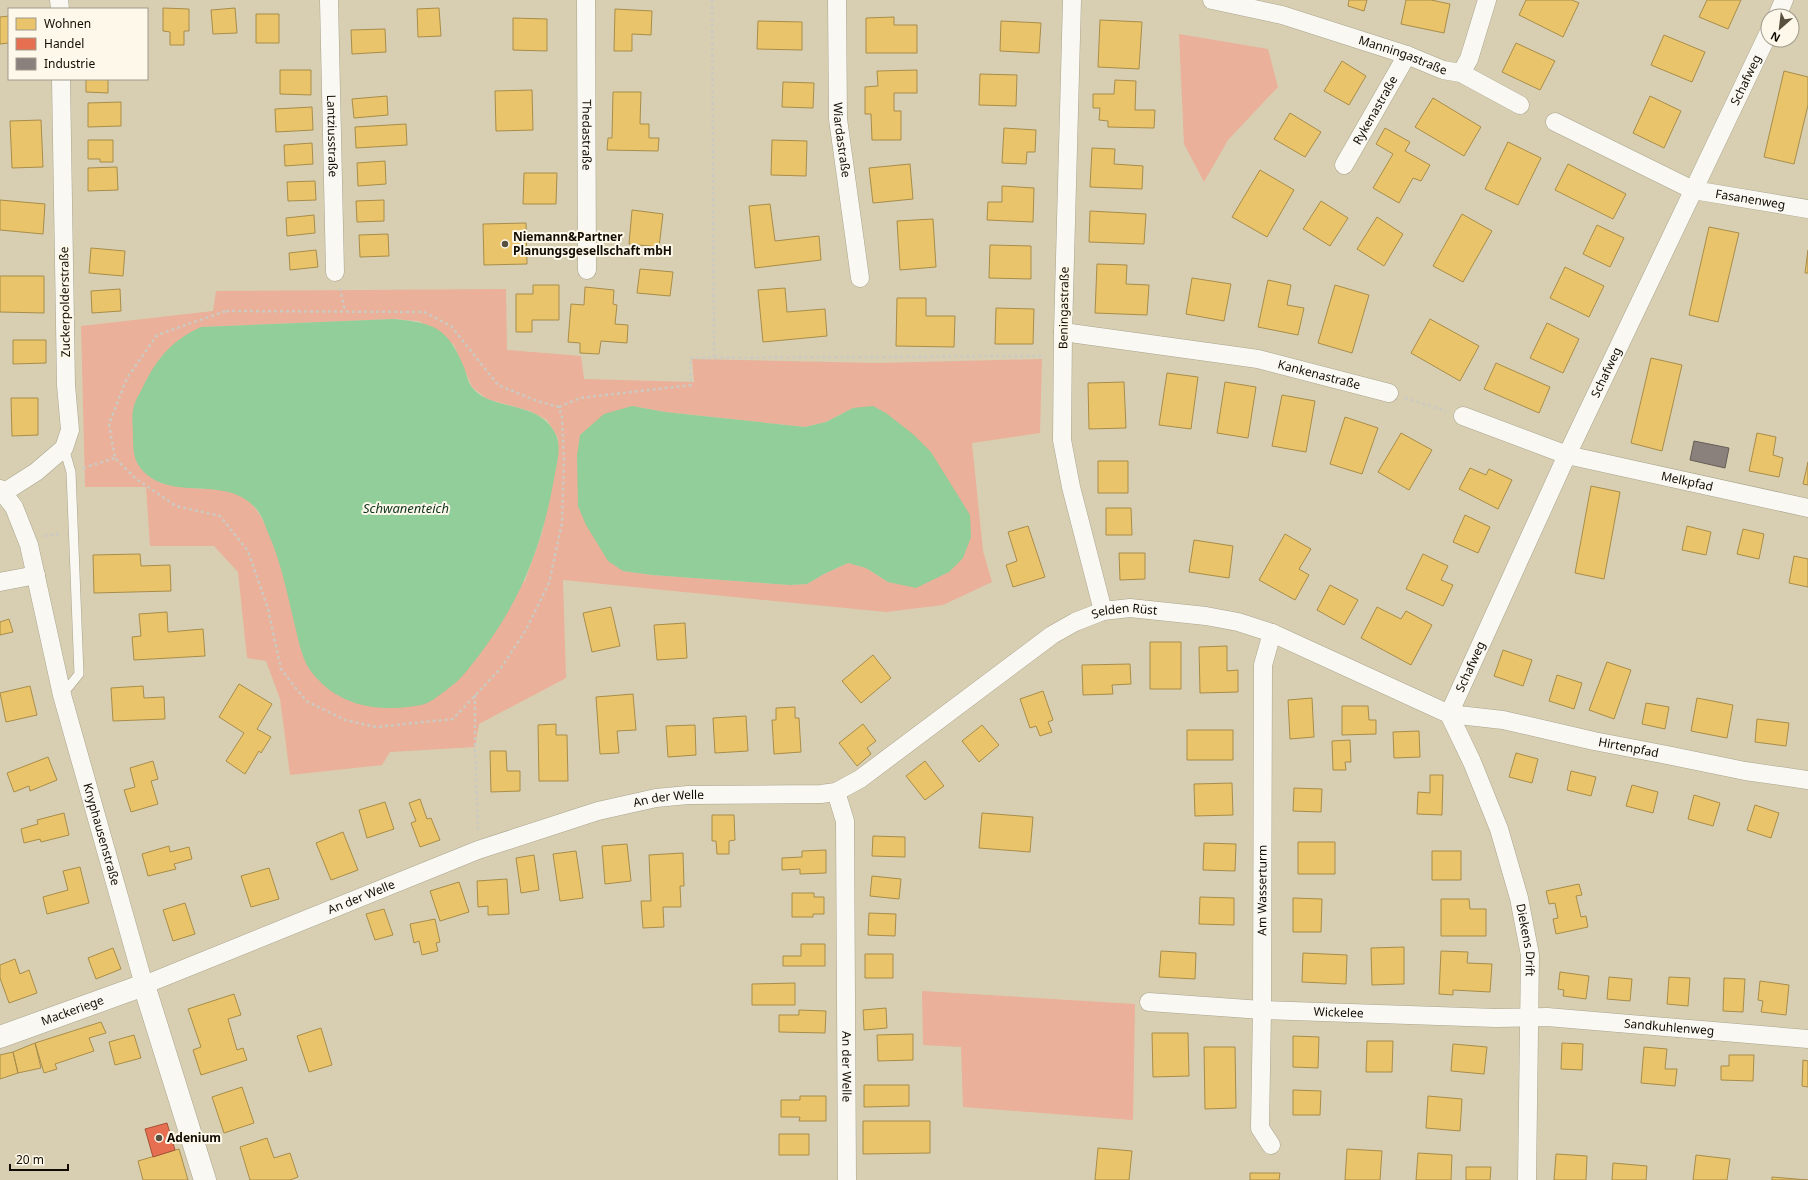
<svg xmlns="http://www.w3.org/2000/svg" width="1808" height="1180" font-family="'Noto Sans',sans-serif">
  <rect width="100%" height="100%" fill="#d8cfb2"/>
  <path fill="#eab099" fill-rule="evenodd" d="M1179,34l89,15 10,38 -50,53 -24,42 -20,-38z
    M506,289l1,61 74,6 3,23 110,3 -2,-23 185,4 165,-4 -2,74 -68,10 11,108 9,31 -49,23 -57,7 -323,-32 3,98 -87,46 -4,23 -85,5 -8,13 -92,10 -10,-76 -14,-38 -19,-3 -9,-86 -24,-26h-64l-4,-59h-61l-4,-161 132,-15 3,-20zM394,319l25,2 35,24 18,42 15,12 43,12 17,9 11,18 -1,24 -15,71 -17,48 -225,64c-10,-39 -23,-124 -56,-148 -15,-10 -37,-7 -54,-9 -10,-1 -20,-3 -30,-5l41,-156zM632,406l33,6 140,15 21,-5 27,-14 35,174 -22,-14 -18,-5 -24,11 -17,10 -17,1 -138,-10 -29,-4z
    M922,991l213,13 -2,116 -170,-13 -2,-60 -38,-2z"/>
  <path fill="#91ce99" d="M394,319c39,4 53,8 69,46 3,6 4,15 8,21 19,27 68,12 85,49 6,12 0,32 -2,44 -12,67 -33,121 -74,175 -12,15 -19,26 -35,37 -7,5 -15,12 -24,14 -42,8 -84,2 -111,-35 -9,-13 -12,-33 -16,-48 -7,-30 -13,-59 -25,-87 -3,-6 -5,-15 -9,-21 -28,-43 -86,-10 -117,-43 -10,-10 -10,-23 -10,-36 0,-9 -2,-20 1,-29 1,-5 4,-10 7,-15 14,-30 29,-50 60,-64z
    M632,406l33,6 140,15 21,-5 27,-14 20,-2 13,7 28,22 17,17 39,63 1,22 -8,21 -14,14 -33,16 -28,-6 -22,-14 -18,-5 -24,11 -17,10 -17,1 -138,-10 -29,-4 -15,-10 -22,-36 -8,-19 -1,-50 3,-21 24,-21z"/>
  <path fill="#e9c46a" stroke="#a88d4a" d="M1349,0h18l-3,11 -16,-5z
    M1406,0h25l19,4 -6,29 -43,-9z
    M1526,0h46l7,3 -16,34 -44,-22z
    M1707,0h34l-13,29 -29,-12z
    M163,8l26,1v22h-5v14h-14v-13l-7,-1z
    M235,8l2,25 -24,1 -2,-24z
    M439,8l2,28 -23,1 -1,-28z
    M615,9l37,2 -1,24 -19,-1v17h-18z
    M256,14h23v29h-23z
    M9,16v27l-9,1v-27z
    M894,17v8h23v28h-51v-35z
    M513,18l34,1v32l-34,-1z
    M1100,20l42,2 -3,47 -41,-2z
    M758,21l44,1v28l-45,-1z
    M1001,21l40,2 -2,30 -39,-2z
    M385,29l1,23 -34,2 -1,-24z
    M1664,35l41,17 -13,30 -41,-17z
    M1516,43l39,18 -15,29 -38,-18z
    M1342,61l24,15 -17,29 -25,-14z
    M280,70h31v25l-31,-1z
    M917,70v23h-23v18h7v29h-29l-1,-26h-6v-27l13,-1 -1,-15z
    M1784,71l24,6v28l-14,59 -30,-7z
    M980,74l37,1 -1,31 -37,-1z
    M86,79h22v14l-22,-1z
    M1115,80l21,1 -1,29h20l-1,18 -46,-1v-6l-9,-1 1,-12h-7v-14h21z
    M783,82l31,1 -1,25 -31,-1z
    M532,90l1,40 -37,1 -1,-40z
    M613,92h28l-1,32h9v14h10l-1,13 -51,-1 1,-12h4z
    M387,96l1,19 -34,3 -2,-19z
    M1650,96l31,15 -17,37 -31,-15z
    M1433,98l48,29 -17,29 -49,-29z
    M121,102v24l-33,1v-24z
    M312,107l1,23 -37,2 -1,-23z
    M1290,113l31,19 -16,25 -31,-18z
    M41,120l2,47 -31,1 -2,-47z
    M406,124l1,21 -51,3 -1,-21z
    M1004,128l32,2 -1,22h-8l-1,12 -24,-1z
    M1385,128l25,14 -5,9 25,14 -9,16 -8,-3 -14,25 -26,-15 20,-34 -17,-10z
    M88,140h25v22h-13v-3h-12z
    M772,140l35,1 -1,35 -35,-1z
    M1508,142l33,16 -23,47 -33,-16z
    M312,143l1,21 -28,2 -1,-21z
    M1092,148l23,1 -1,15 29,2 -1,23 -52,-2z
    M385,161l1,23 -28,2 -1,-23z
    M910,164l3,35 -40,4 -4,-35z
    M1568,164l58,30 -13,25 -58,-29z
    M117,167l1,23 -30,1v-23z
    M1260,170l34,20 -27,47 -35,-20z
    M524,173h33l-1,31h-33z
    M315,181l1,19 -28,1 -1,-19z
    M1002,186l32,2 -1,34 -46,-2 1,-18h14z
    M0,200l45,4 -2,30 -43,-4z
    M384,200v21l-27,1 -1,-21z
    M1321,201l27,17 -18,28 -27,-17z
    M770,204l5,37 44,-5 2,24 -66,8 -6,-62z
    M632,210l31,4 -4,33 -30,-3z
    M1090,211l56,3 -2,30 -55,-2z
    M1462,214l30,17 -29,51 -30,-16z
    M314,215l1,18 -28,3 -1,-18z
    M1377,217l26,17 -19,32 -27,-17z
    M933,219l3,48 -36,3 -3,-49z
    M526,223l1,41 -43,1 -1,-41z
    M1597,225l27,13 -14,29 -27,-13z
    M1709,227l30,6 -21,89 -29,-7z
    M388,234l1,22 -29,1 -1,-22z
    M990,245l41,1v33l-42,-1z
    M91,248l34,3 -2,25 -34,-3z
    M316,250l2,17 -28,3 -1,-17z
    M1808,250v23h-3z
    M1097,264l30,1 -1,19 23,1 -2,30 -52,-2z
    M1565,267l39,19 -15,31 -39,-19z
    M640,269l33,3 -3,24 -33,-3z
    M0,276h44v37l-44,-1z
    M1192,278l39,6 -7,37 -38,-7z
    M1268,280l23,5 -4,20 17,3 -6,27 -40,-8z
    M533,285h26v35h-27v12h-16v-38h17z
    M1335,285l34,10 -17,58 -34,-10z
    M585,287l29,3 -1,14 4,1 -2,19 13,1 -1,18 -26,-2 -2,13 -19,-1v-10l-12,-1 3,-38 13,1z
    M785,288l2,24 38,-3 2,27 -64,6 -5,-52z
    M120,289l1,22 -29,2 -1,-22z
    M897,298h29v18h29l-1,31 -58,-1z
    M996,308l38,1 -1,35h-38z
    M1430,319l49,27 -19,35 -49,-28z
    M1547,323l32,16 -16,34 -33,-15z
    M13,340h33v23l-33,1z
    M1651,358l31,7 -20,86 -31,-8z
    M1496,363l54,24 -11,26 -55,-24z
    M1167,373l31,4 -7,52 -32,-4z
    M1124,382l2,46 -37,1 -1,-46z
    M1225,382l31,5 -8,51 -31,-5z
    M1282,395l33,6 -9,51 -34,-6z
    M11,398h27v37l-26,1z
    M1345,417l33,11 -16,46 -32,-10z
    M1401,433l31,17 -23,40 -31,-18z
    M1757,433l19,4 -3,18 10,3 -4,19 -30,-6z
    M1098,461h30v32h-30z
    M1808,462v23l-5,-1z
    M1470,468l16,7 3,-6 23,11 -14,29 -39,-20z
    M1591,486l29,6 -16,87 -29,-6z
    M1106,508h25l1,27h-26z
    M1465,515l25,12 -12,26 -25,-11z
    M1028,526l17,51 -32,10 -7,-22 11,-4 -9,-29z
    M1687,526l24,6 -5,23 -24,-5z
    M1743,529l21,5 -5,25 -22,-5z
    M1285,534l26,15 -12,20 10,6 -14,25 -36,-20z
    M1194,540l39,6 -4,32 -40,-6z
    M1119,553h26v26l-25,1z
    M140,554l1,12 29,-1 1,26 -77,2 -1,-38z
    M1423,554l25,12 -7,14 12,5 -10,21 -37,-17z
    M1794,556l14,3v28l-19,-4z
    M1330,585l28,15 -14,25 -27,-15z
    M611,607l9,39 -28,6 -9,-39z
    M1377,607l24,12 5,-8 26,14 -21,40 -50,-27z
    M167,612l1,20 35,-3 2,27 -71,4 -2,-23 9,-1 -2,-22z
    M9,619l4,13 -13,3v-13z
    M685,623l2,35 -30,2 -3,-35z
    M1150,642h31v47h-31z
    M1227,646v25l11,-1v22l-38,1 -1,-46z
    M1503,650l29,10 -9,26 -29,-10z
    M873,655l18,23 -30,25 -19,-22z
    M1607,662l24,8 -17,49 -25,-9z
    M1130,664l1,20 -19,1 1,9 -30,1 -1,-30z
    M1557,675l25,8 -8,26 -25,-8z
    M239,684l33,20 -15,25 14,8 -10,16 -2,-2 -14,23 -19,-13 18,-28 -25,-16z
    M30,686l7,29 -31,7 -6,-29z
    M143,686l1,12 20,-1 1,22 -52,2 -2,-33z
    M1043,691l10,29 -5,2 4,10 -12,4 -4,-10 -6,2 -10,-29z
    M633,694l3,36 -19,1 2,22 -19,1 -4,-57z
    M1312,698l2,39 -24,2 -2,-39z
    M1697,698l36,7 -6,33 -36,-7z
    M1646,703l23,4 -4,22 -23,-5z
    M1342,706h26l1,14h7v14l-34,1z
    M795,707v11h4l2,34 -27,2 -2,-34h4v-12z
    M746,716l2,35 -33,2 -2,-35z
    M1757,719l32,4 -3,23 -31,-4z
    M556,724v11h11l1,46h-29l-1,-56z
    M863,724l13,17 -9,7 4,6 -14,12 -18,-23z
    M695,725l1,30 -28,2 -2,-31z
    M982,725l17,20 -20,17 -17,-21z
    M1187,730h46v30h-46z
    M1419,731l1,26 -26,1 -1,-26z
    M1350,740l1,22h-6l1,8h-13l-1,-29z
    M490,751h16l1,20h13v20l-29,1z
    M1516,753l22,6 -6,24 -23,-6z
    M48,757l9,23 -27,11 -1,-5 -15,6 -7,-19z
    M153,761l5,18 -7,2 7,23 -27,8 -7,-22 11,-3 -5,-19z
    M925,761l19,25 -19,14 -19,-24z
    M1571,771l25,6 -5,19 -24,-6z
    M1430,775h13l-1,40 -25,-1 1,-22 12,1z
    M1232,783l1,32 -38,1 -1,-32z
    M1632,785l26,7 -5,21 -27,-7z
    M1294,788l28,1 -1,23 -28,-1z
    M1694,795l26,8 -7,23 -25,-7z
    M420,799l7,20 4,-1 9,22 -20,7 -9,-24 5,-2 -7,-18z
    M385,802l9,27 -27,9 -8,-28z
    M1755,805l24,8 -8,25 -24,-8z
    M64,813l5,22 -28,7 -1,-3 -16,4 -3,-14 17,-5 -1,-4z
    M982,813l51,4 -3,35 -51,-4z
    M712,815h22l1,25 -6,1v13h-12l-1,-13h-4z
    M343,832l15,38 -27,10 -15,-37z
    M873,836l32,1v20l-33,-1z
    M1298,842h37v32h-37z
    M1204,843l32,1 -1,27 -32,-1z
    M627,844l4,37 -26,3 -3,-38z
    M169,846l1,6 19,-5 3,12 -18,5 2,5 -28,7 -6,-22z
    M826,850v23l-26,1v-5l-18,1v-12l20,-1v-6z
    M576,851l7,47 -23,3 -7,-47z
    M1432,851h29v29h-29z
    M683,853l1,33h-4l1,21h-18l1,20 -21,1 -2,-27h10l-2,-46z
    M534,855l5,35 -18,3 -5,-35z
    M80,867l9,36 -42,11 -4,-17 25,-7 -5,-19z
    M269,868l10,31 -28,8 -10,-31z
    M872,876l29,3 -2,20 -29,-3z
    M507,879l2,35 -21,1v-9l-10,1 -1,-26z
    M459,882l10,30 -29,9 -10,-30z
    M1579,884l3,11 -6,1 5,21 5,-1 2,11 -32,7 -3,-15 5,-1 -3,-15 -6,1 -3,-13z
    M792,893h22v4h10v17h-11v3h-21z
    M1200,897l34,1v27l-35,-1z
    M1293,898l29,1 -1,33h-28z
    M1441,899h28l1,10h16v27h-45z
    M185,903l10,31 -22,7 -10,-31z
    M384,909l9,26 -18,5 -9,-26z
    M869,913l27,1 -1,22 -27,-1z
    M435,919l5,23 -4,1 2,8 -16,4 -3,-14 -5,2 -4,-19z
    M801,944h24v22h-42v-10h18z
    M1404,947v37l-32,1 -1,-37z
    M113,948l8,21 -25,10 -8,-21z
    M1161,951l35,2 -1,26 -36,-2z
    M1441,951l27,1 -1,11 25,1 -2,28 -37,-2v5l-14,-1z
    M1303,953l44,2 -1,29 -44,-2z
    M865,954h28v24h-28z
    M15,959l5,15 9,-4 8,23 -28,10 -9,-25v-13z
    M1560,972l29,4 -3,23 -23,-3 1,-6 -6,-1z
    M1609,977l23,2 -2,22 -23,-2z
    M1669,977l21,1 -2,28 -21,-2z
    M1724,978l21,1 -2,33 -20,-1z
    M1760,981l29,4 -3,30 -25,-3 2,-11 -5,-1z
    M795,983v22h-43v-21z
    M234,994l7,21 -13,4 9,31 6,-2 4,12 -46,15 -8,-25 8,-3 -13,-38z
    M886,1008l1,20 -23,2 -1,-20z
    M799,1010l27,1 -1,22 -46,-1v-17h20z
    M101,1022l5,11 -17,5 5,13 -39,13 2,5 -13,4 -9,-30z
    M321,1028l11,37 -23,7 -12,-36z
    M1152,1033h36l1,43 -36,1z
    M913,1034v26l-35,1 -1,-26z
    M134,1035l7,23 -26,7 -6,-23z
    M1293,1036l26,1 -1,31 -25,-1z
    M1367,1041h26l-1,31h-26z
    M35,1043l6,25 -23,5 -5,-21z
    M1562,1043l21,1 -1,26 -21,-1z
    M1453,1044l34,3 -3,27 -33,-3z
    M1204,1047h31l1,61 -31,1z
    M1644,1047l23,2 -2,20h12l-2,17 -34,-3z
    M13,1052l5,21 -18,6v-24z
    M1729,1055h25l-1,26 -32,-1v-14h8z
    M1803,1060l5,1v26l-6,-1z
    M864,1085h45v21l-45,1z
    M242,1087l12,36 -30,10 -12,-36z
    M1293,1090l28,1 -1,24h-27z
    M800,1096h26v25h-27l1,-4h-19v-17h19z
    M1428,1096l34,3 -2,32 -34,-3z
    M863,1121h67v32l-67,1z
    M779,1134h30v21h-30z
    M267,1138l7,20 16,-5 8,24 -8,3h-40l-10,-33z
    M1098,1148l34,3 -3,29h-34z
    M179,1149l9,31h-45l-5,-19z
    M1347,1149l35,2 -2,29h-35z
    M1418,1153l34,2 -1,25h-35z
    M1556,1154l31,2 -1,24h-32z
    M1696,1155l34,4 -3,21h-34z
    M1613,1163l34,3 -1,14h-34z
    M1466,1167h25l-1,13h-24z
    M1250,1173h30l-1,7h-29z
    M1772,1177l36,3h-36z"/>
  <path fill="#e76f51" stroke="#a75139" d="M167,1123l8,27 -22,7 -8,-28z"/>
  <path fill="#8a817c" stroke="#665e57" d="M1694,441l35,7 -4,20 -35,-8z"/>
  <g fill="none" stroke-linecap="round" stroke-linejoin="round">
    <defs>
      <path id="service" d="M62,695l17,-21 -8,-202 -7,-24"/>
      <g id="minor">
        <path d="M59,0l1,9"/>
        <path id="s1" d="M329,0l6,272"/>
        <path id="s2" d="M586,0l1,270"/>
        <path id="s3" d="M837,0l1,119 22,159"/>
        <path d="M1072,0l-9,332 -1,108 9,47 32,124"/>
        <path id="s4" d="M1212,0l70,15 125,40 36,15 18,3 59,32"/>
        <path d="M1777,16l7,-16"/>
        <path d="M1461,73l8,-14 18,-59"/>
        <path id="s5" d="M1555,122l138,68 115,19"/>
        <path id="s6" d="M1344,165l63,-110"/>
        <path id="s7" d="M1063,332l195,27 131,34"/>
        <path id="s8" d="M1463,416l104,39 241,53"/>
        <path id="s9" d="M0,489l14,18 15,38 33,150 82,290 334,-135 120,-39 58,-13 32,-3 133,-1 15,-2 24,-13 192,-144 23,-13 28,-11 27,-3 76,8 32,6 34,11 177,81 54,6 91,21 73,14 78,16 63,9"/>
        <path d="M3,493l33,-21 28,-24 6,-18 -4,-45 -5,-306"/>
        <path d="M0,582l36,-7"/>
        <path id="s10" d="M1449,714l118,-259 201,-421"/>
        <path id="s11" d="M1449,714l23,48 27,67 20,69 11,57 -3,225"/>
        <path id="s12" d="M836,792l9,29 2,359"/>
        <path id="s13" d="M1149,1002l113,8 234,8 51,-1 261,22"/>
        <path id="s14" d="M1271,1145l-11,-17 2,-118 1,-345 9,-32"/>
      </g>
      <g id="secondary">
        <path id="s15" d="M0,1037l144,-52 61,195"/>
      </g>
    </defs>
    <use href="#service" stroke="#aaa48d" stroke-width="10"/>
    <use href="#minor" stroke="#aaa48d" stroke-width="19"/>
    <use href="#secondary" stroke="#aaa48d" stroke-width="23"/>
    <path stroke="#ccc9c0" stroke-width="2.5" stroke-dasharray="3 3" stroke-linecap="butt" d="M712,0l2,357
      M340,288l5,23
      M226,311l198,1 27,14 47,59 39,16 22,6 3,10 2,44 -2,62 -13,60 -23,47 -25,38 -48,51 -77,8 -31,-7 -39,-19 -25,-32 -13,-60 -20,-58 -28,-35 -44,-10 -41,-28 -20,-20 -6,-34 18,-46 30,-43z
      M1405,398l41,13
      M559,407l21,-9 111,-13 -1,-27 354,-2
      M83,468l32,-10
      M44,536l17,-2
      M475,695v52l3,85"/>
    <use href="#service" stroke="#f9f8f3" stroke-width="9"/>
    <use href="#minor" stroke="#f9f8f3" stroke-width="18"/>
    <use href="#secondary" stroke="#f9f8f3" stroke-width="22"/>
  </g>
  <g fill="#57503e" stroke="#fdf8e9" stroke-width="1.5">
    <circle cx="505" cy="244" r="4"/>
    <circle cx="159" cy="1138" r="4"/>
  </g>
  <g text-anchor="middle" stroke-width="4" stroke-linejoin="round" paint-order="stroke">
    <g font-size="12" fill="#120c00" stroke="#fdf8e9">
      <text dy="4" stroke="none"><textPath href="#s4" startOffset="199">Manningastraße</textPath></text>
      <text dy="4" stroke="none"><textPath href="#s10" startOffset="700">Schafweg</textPath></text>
      <text dy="4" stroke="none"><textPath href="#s6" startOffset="63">Rykenastraße</textPath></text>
      <text dy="4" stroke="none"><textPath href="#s2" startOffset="135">Thedastraße</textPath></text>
      <text dy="4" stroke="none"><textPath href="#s1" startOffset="136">Lantziusstraße</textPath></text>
      <text dy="4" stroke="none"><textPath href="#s3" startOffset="140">Wiardastraße</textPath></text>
      <text dy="4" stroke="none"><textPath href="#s5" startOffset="212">Fasanenweg</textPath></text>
      <text transform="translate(65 302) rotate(-91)" y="4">Zuckerpolderstraße</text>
      <text transform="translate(1064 308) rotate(-89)" y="4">Beningastraße</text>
      <text dy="4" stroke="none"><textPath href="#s10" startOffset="376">Schafweg</textPath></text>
      <text dy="4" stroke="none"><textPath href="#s7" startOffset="260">Kankenastraße</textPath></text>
      <text dy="4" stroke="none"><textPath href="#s8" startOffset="234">Melkpfad</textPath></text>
      <text dy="4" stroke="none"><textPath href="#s9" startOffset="1590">Selden Rüst</textPath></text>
      <text dy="4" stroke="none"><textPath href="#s10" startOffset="52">Schafweg</textPath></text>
      <text dy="4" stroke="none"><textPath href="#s9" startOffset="2118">Hirtenpfad</textPath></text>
      <text dy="4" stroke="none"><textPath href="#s9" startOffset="1077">An der Welle</textPath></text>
      <text dy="4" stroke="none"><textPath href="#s9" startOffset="362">Knyphausenstraße</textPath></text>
      <text dy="4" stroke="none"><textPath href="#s14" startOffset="258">Am Wasserturm</textPath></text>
      <text dy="4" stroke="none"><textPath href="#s9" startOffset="753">An der Welle</textPath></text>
      <text dy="4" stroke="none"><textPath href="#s11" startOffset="240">Diekens Drift</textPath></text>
      <text dy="4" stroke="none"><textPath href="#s15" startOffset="77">Mackeriege</textPath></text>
      <text dy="4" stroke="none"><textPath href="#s13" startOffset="190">Wickelee</textPath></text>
      <text dy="4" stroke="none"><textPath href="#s13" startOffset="521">Sandkuhlenweg</textPath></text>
      <text dy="4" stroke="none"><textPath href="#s12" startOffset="276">An der Welle</textPath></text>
    </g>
    <g font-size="12" font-weight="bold" fill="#120c00" stroke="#fdf8e9" text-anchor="start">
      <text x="513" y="241">Niemann&amp;Partner<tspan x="513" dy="14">Planungsgesellschaft mbH</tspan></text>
      <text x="167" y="1142">Adenium</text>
    </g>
    <g font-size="13" font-style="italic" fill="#0e341c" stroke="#fdf8e9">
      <text x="406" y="513">Schwanenteich</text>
    </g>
  </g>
  <rect x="8" y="8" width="140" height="72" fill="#fdf8e9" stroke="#9f9a8c"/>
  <rect x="16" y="18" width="20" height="12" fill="#e9c46a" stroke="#9f9a8c"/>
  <text x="44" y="28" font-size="12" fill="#120c00">Wohnen</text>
  <rect x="16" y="38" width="20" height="12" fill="#e76f51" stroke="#9f9a8c"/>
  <text x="44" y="48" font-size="12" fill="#120c00">Handel</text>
  <rect x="16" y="58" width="20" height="12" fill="#8a817c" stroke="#9f9a8c"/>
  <text x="44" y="68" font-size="12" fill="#120c00">Industrie</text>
  <g transform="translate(1780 28) rotate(208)"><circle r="19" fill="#fdf8e9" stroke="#9f9a8c"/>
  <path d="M0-3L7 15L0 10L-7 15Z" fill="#57503e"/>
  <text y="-6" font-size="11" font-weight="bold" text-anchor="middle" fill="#120c00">N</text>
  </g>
  <path d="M10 1164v6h58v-6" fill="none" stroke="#120c00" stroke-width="2"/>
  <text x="16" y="1164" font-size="12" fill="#120c00" stroke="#fdf8e9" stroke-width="3" paint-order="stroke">20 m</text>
</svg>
